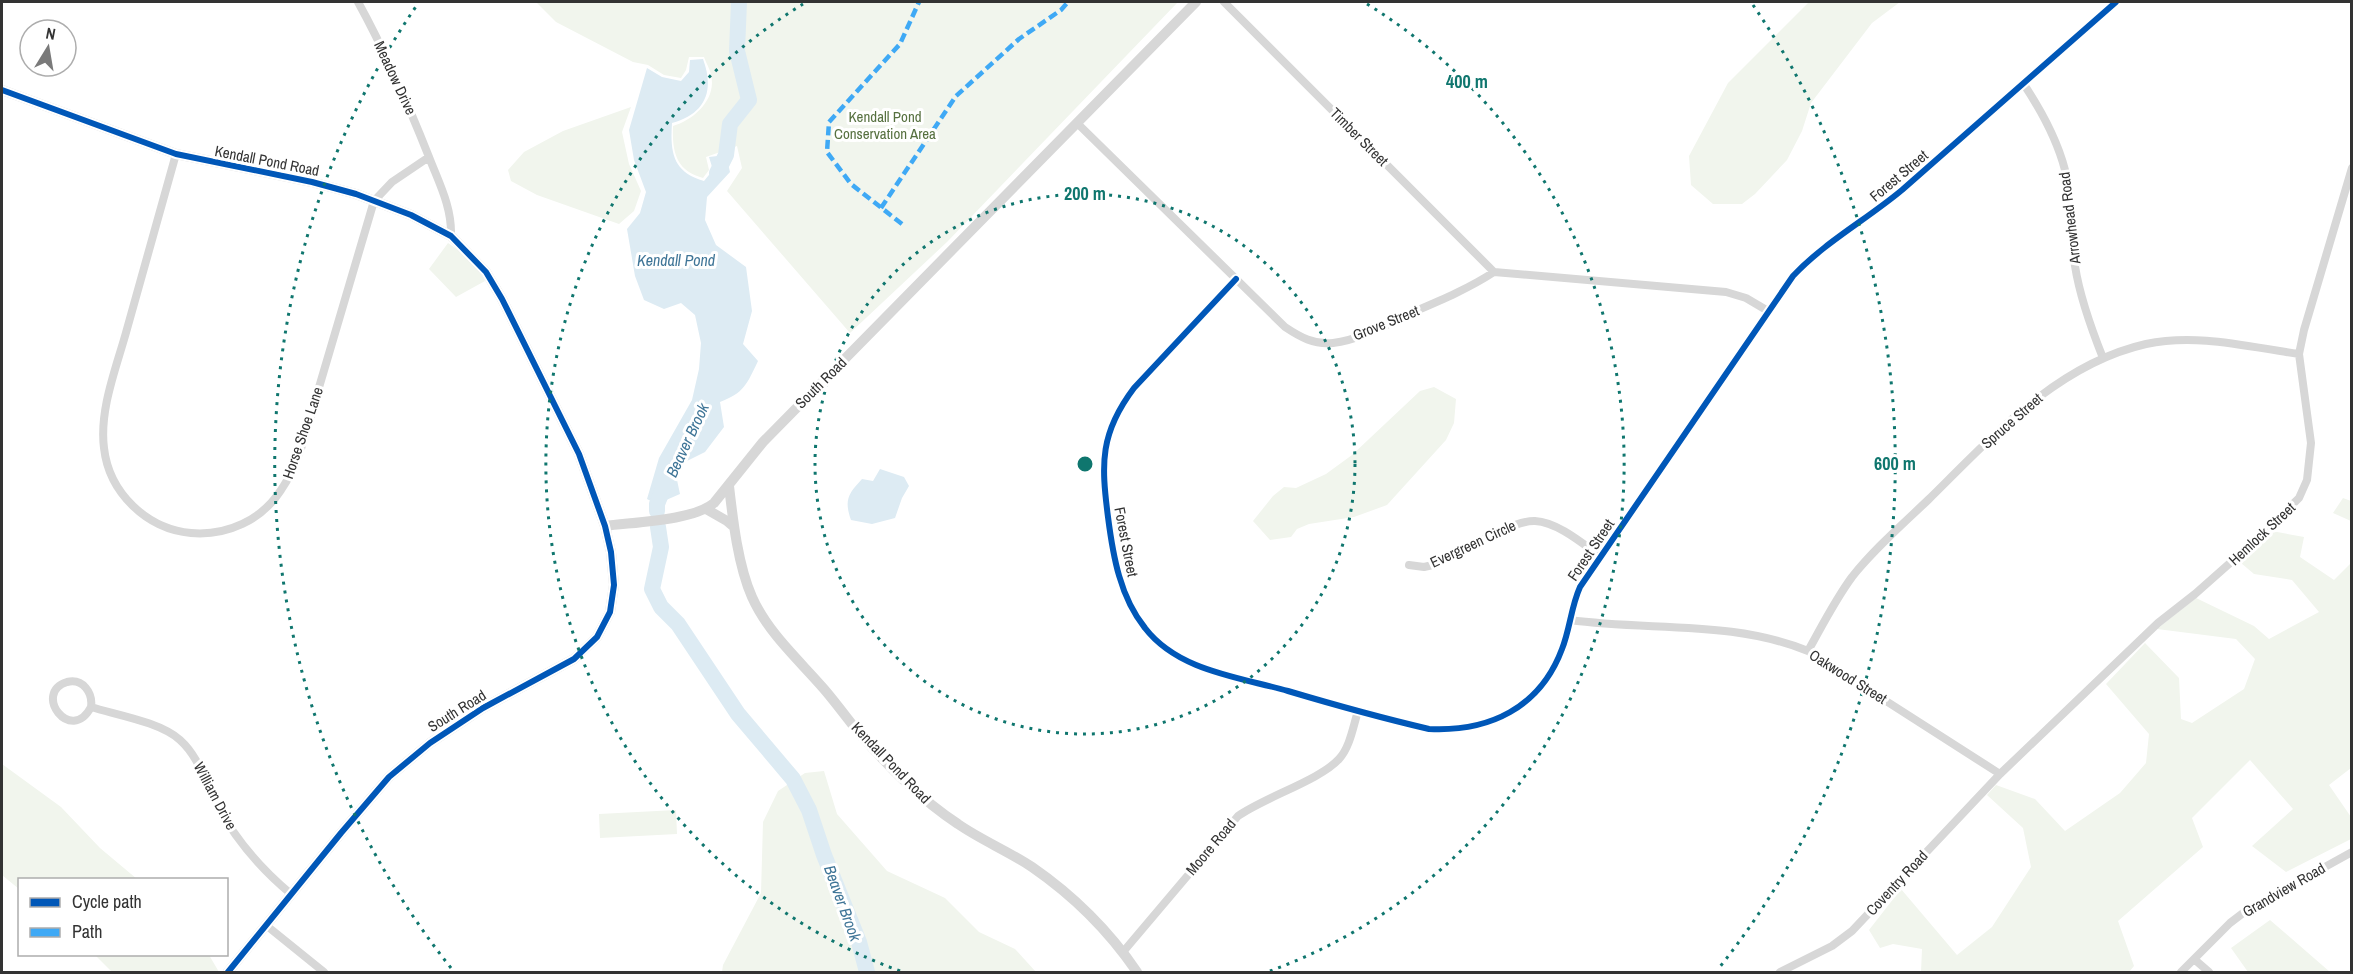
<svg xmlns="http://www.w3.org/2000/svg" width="2353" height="974" font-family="'Archivo Narrow',sans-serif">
  <rect width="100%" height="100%" fill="#fff"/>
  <path fill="#f1f5ed" d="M536,2h642l-231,240 -97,91 -123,-142 15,-23 -5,-22 -31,11 3,13 -6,8c-27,-7 -31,-26 -30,-52 21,-6 44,-27 38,-51 -1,-6 -5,-12 -7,-18h-15l-3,13 -5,8 -17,-3 -16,-10 -15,-3 -77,-40z
    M1809,2h91l-28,21 -61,80 -9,28 -15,29 -32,34 -13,10h-29l-22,-19 -2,-29 39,-73z
    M631,107l-9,25 7,32 12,27 -7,20 -15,13 -82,-29 -26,-14 -3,-11 16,-18 39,-21z
    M448,243c15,10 30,22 37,38l-29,16 -27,-28z
    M1434,387l22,12 -2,24 -8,17 -59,65 -33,12 -45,7 -12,5 -6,8 -21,3 -17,-19 20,-25 11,-9 12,1 30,-14 26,-19 68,-64z
    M2343,498l8,3v20l-18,-8z
    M2272,531l32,6 -4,20 34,23 17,-17v205l-22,17 22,32v22l-65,33 -34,-26 41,-37 -43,-49 -58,58 11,29 -85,74 16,45 -5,6h-208l1,-23 -29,-5 -13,4 -11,-18 32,-41 56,66 35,-28 39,-60 -8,-39 -36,-33 9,-10 39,14 30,32 55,-38 26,-30 3,-29 -43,-50 39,-41 34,35 2,41 11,4 52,-34 11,-30 -19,-20 -79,-10 39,-31 58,28 15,13 50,-27 -27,-32 -38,-6 -13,-11z
    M2,764l59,43 39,41 37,31 -117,1 -1,9 -17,-14z
    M824,771l13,43 50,57 58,27 34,34 36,17 21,23h-314l1,-7 38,-72 2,-71 15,-31 27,-18z
    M676,810l1,24 -77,4 -1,-24z
    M2270,920l60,52h-82l-17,-24z
    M95,955h114l10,17h-107z"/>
  <path fill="#ddebf3" d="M703,59c12,32 2,55 -31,64 -2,30 1,49 32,58l9,-11 -4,-13 17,-2 4,17 -23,25 -2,23 11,25 30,22 6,44 -9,33 15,17c-11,23 -14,32 -38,41l4,25 -19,25 -22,11 -6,17 3,14 -23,10 -10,-5 12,-41 33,-58 7,-31 2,-26 -6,-28 -14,-12 -17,6 -20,-9 -9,-24 -8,-47 13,-16 6,-21 -12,-32 -5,-30 18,-62 15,9 19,4 8,-9 1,-12z
    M880,469l24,8 5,9 -7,12 -7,20 -23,6 -21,-4c-7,-20 -3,-26 11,-41l11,2z"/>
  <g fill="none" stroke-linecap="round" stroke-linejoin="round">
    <path stroke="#ddebf3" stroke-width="16" d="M717,173l9,-18 4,-31 19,-24 -12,-49 2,-49
      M657,511v-7l8,-20
      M658,527l3,20 -9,42 9,18 17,17 60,90 55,65 16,31 15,45 35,87 8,30"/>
    <path stroke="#d7d7d7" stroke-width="8" d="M358,2c27,49 50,102 71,155 10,26 23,50 22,79
      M1224,2l270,270
      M2023,83c18,27 34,56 42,87 7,31 6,64 10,96 5,32 16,62 28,92
      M1077,123l208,204c15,10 29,18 48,16 27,-3 53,-18 78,-30 28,-12 57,-24 83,-41l232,20 20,6 22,13
      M176,154c-16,58 -32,116 -49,175 -10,37 -28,80 -23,119 5,45 43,81 87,85 36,3 71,-13 90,-43 21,-30 28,-71 39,-106 18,-61 36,-122 54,-183l18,-19 37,-25
      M1236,279l-102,109c-34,45 -33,75 -26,129 5,39 12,80 37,111 33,43 94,49 143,63 47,14 94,27 141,38 60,3 111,-21 133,-80 8,-20 9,-42 18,-62l213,-311c32,-34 73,-56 109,-86l214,-188
      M1409,565l15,2 13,-3c24,-11 74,-44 98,-43 22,1 47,22 65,35
      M1570,620c80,11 162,0 238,31l192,123
      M1808,651c14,-25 27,-51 44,-74 22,-28 50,-52 76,-77 63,-62 129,-136 218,-156 51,-11 103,3 153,10
      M91,707c-20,38 -59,-14 -24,-25 16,-4 26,11 24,25 26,8 69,15 89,33 19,17 25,42 36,63 19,36 45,66 75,91
      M267,926l57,46
      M1123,952l115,-136c27,-19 82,-36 101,-57 11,-12 14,-32 19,-48
      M2194,959l15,13
      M1780,972l52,-26 20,-15 148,-157 158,-151 37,-29 61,-54 43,-42 8,-18 4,-37 -12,-89 5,-24 48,-162
      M2181,972l49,-49 17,-13 105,-58"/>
    <path stroke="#d7d7d7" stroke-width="10" d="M2,90l174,64 136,28 44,12 55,21 40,21 35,36 16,27 77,155 26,72 6,26 3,33 -4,27 -13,25 -23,22 -91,49 -53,35 -41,34 -48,56 -113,139
      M729,486c4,35 9,79 23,111 16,36 47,63 72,92 12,14 23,29 34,43 30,34 62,67 100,92 23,16 50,27 74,43 42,29 77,64 105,105
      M706,509l21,12 7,6
      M605,526c29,-4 87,-5 109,-23l49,-61 433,-440"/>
    <path stroke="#3fa9f5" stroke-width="4.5" stroke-dasharray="9 4.5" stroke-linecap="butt" d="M881,208l75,-112 63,-57 42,-29 7,-8
      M902,224l-51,-40 -24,-32 2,-30 71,-78 19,-42"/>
    <defs>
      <path id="cycleway" d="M2,90l174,64 136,28 44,12 55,21 40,21 35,36 16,27 77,155 26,72 6,26 3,33 -4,27 -13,25 -23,22 -91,49 -53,35 -41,34 -48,56 -113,139
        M1236,279l-102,109c-34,45 -33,75 -26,129 5,39 12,80 37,111 33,43 94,49 143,63 47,14 94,27 141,38 60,3 111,-21 133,-80 8,-20 9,-42 18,-62l213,-311c32,-34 73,-56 109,-86l214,-188"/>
    </defs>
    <use href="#cycleway" stroke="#fff" stroke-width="10"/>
    <use href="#cycleway" stroke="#0057b8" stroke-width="6"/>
  </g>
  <g fill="none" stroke="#0f766e" stroke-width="3" stroke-dasharray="3 6">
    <circle cx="1085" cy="464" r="270"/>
    <path d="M900 971A540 540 0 0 1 803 4M1367 4A540 540 0 0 1 1270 971"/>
    <path d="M451 968A810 810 0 0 1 417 5M1753 5A810 810 0 0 1 1719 968"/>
  </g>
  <g text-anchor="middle" stroke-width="6" stroke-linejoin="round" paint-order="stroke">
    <g font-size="15" fill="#333" stroke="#fff">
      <text transform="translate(395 78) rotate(65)" y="5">Meadow Drive</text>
      <text transform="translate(1359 137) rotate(45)" y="5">Timber Street</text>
      <text transform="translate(267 161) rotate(11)" y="5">Kendall Pond Road</text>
      <text transform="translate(1899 176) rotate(-40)" y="5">Forest Street</text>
      <text transform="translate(2070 218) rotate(-97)" y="5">Arrowhead Road</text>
      <text transform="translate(1386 323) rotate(-22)" y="5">Grove Street</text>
      <text transform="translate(821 383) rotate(-45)" y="5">South Road</text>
      <text transform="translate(2012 421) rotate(-41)" y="5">Spruce Street</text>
      <text transform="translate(303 433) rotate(-71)" y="5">Horse Shoe Lane</text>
      <text transform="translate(2262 534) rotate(-43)" y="5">Hemlock Street</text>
      <text transform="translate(1126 542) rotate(79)" y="5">Forest Street</text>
      <text transform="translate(1473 544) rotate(-25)" y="5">Evergreen Circle</text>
      <text transform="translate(1591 550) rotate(-56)" y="5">Forest Street</text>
      <text transform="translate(1848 677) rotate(32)" y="5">Oakwood Street</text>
      <text transform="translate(457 711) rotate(-32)" y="5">South Road</text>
      <text transform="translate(891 763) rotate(46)" y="5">Kendall Pond Road</text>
      <text transform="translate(215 796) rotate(62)" y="5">William Drive</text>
      <text transform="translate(1211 847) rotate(-50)" y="5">Moore Road</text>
      <text transform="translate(1897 883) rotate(-47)" y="5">Coventry Road</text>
      <text transform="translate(2284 890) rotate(-30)" y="5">Grandview Road</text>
    </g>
    <g font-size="15" fill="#56703f" stroke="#fff">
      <text x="885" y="122">Kendall Pond<tspan x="885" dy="17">Conservation Area</tspan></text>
    </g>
    <g font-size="16" font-style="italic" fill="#3f7597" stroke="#fff">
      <text x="676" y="266">Kendall Pond</text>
      <text transform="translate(687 440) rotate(-65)" y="6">Beaver Brook</text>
      <text transform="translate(843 903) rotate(70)" y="6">Beaver Brook</text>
    </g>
  </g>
  <circle cx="1085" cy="464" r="9" fill="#0f766e" stroke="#fff" stroke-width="3"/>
  <g font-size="18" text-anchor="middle" font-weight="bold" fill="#0f766e" stroke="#fff" stroke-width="6" stroke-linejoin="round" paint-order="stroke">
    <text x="1467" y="88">400 m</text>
    <text x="1085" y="200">200 m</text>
    <text x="1895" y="470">600 m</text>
  </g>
  <rect width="2353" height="974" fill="none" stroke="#333333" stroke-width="6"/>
  <rect x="18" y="878" width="210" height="78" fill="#ffffff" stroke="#adadad" stroke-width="1.5"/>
  <rect x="30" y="898" width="30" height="9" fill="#0057b8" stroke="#adadad" stroke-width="1.5"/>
  <text x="72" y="908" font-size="18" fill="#333333">Cycle path</text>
  <rect x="30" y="928" width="30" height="9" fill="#3fa9f5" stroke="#adadad" stroke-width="1.5"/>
  <text x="72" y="938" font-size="18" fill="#333333">Path</text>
  <g transform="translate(48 48) rotate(11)"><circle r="28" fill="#ffffff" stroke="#adadad" stroke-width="1.5"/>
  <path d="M0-4.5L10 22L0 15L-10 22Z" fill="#7a7a7a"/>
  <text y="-9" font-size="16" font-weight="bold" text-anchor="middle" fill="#333333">N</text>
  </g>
</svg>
